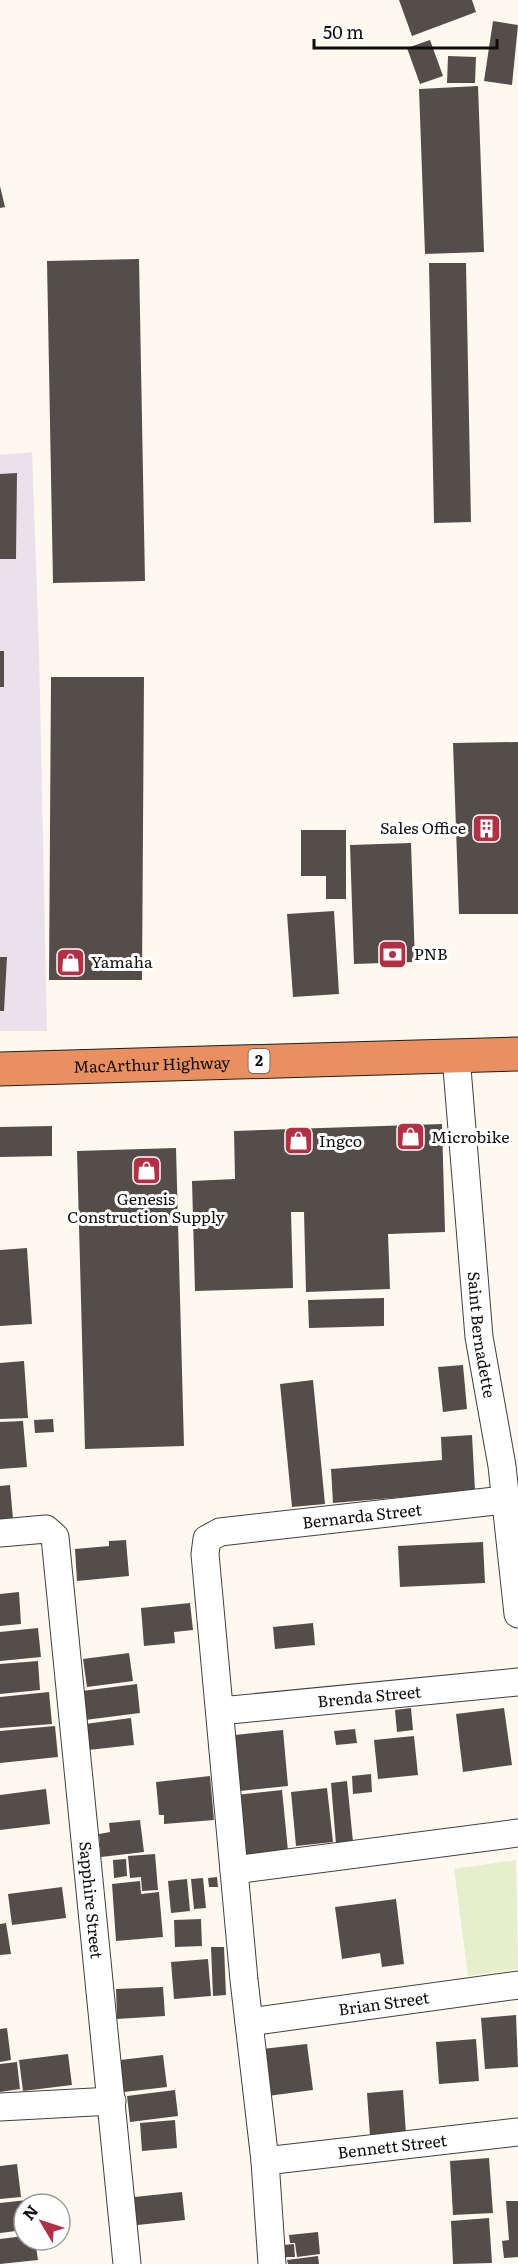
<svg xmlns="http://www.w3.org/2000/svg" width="518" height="2264" font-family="Literata,serif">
  <rect width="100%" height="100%" fill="#fef9ee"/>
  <path fill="#e9e2eb" d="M32,452l7,198 8,381h-47v-576z"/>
  <path fill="#e6eecb" d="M516,1860l2,109 -50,7 -14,-107z"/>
  <path fill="#554d4a" d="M399,0h73l4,12 -64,24z
    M493,21l25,4 -6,60 -28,-4z
    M430,40l13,36 -23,8 -13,-36z
    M448,56l28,1 -1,26h-28z
    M478,86l6,166 -59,2 -6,-165z
    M0,186l5,21 -5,1z
    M139,259l6,322 -92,2 -6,-322z
    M429,263h37l5,259 -37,1z
    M17,473l-1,86h-16v-85z
    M0,651h4v36h-4z
    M51,677h93l-2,303h-93z
    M518,742v172h-59l-6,-171z
    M301,830h45v69h-20v-23h-25z
    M411,843l4,119 -61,2 -4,-119z
    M334,911l5,83 -46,3 -6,-83z
    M0,957h7l-3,54h-4z
    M442,1124l3,108 -57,2 2,55 -84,3 -2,-80h-13l2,76 -98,3 -3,-110 43,-2 -1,-48z
    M52,1126v30l-52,1v-30z
    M176,1148l8,298 -99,3 -8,-298z
    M27,1248l5,76 -32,2v-76z
    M384,1298v28l-75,2 -1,-28z
    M24,1361l4,57 -28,1v-56z
    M463,1365l4,44 -24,3 -5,-45z
    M313,1380l12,124 -33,3 -12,-123z
    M53,1419l1,13 -19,1 -1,-13z
    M23,1421l4,46 -27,2v-47z
    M472,1435l3,56 -142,12 -2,-34 111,-9 -1,-23z
    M10,1485l3,34 -13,1v-34z
    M126,1540l3,36 -52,5 -2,-32 34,-3v-5z
    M483,1542l2,41 -85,4 -2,-41z
    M19,1592l2,32 -21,2v-32z
    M190,1603l3,27 -19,2 1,11 -31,3 -3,-38z
    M313,1623l2,22 -40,4 -2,-22z
    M38,1628l3,29 -41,4v-29z
    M129,1653l4,28 -46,6 -4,-28z
    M38,1661l2,29 -40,4v-30z
    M137,1684l3,29 -55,7 -3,-29z
    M49,1692l3,32 -52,4v-31z
    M411,1708l2,22 -16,2 -2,-22z
    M504,1708l8,57 -49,7 -7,-58z
    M131,1718l3,27 -46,5 -3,-26z
    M55,1726l3,31 -58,6v-32z
    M355,1729l2,14 -21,2 -2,-14z
    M283,1730l5,56 -48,5 -5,-56z
    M414,1736l4,39 -40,4 -4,-39z
    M371,1774l1,18 -19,2 -1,-18z
    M210,1776l4,44 -50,4v-9h-5l-3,-33z
    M347,1781l6,61 -17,2 -5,-61z
    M327,1788l6,54 -37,4 -5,-54z
    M46,1789l4,35 -50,6v-35z
    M282,1790l6,61 -46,6 -6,-62z
    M140,1820l4,32 -43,5 -2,-23 11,-2 -1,-9z
    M155,1854l3,36 -16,1 -1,-14 -11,1 -2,-22z
    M126,1859l1,17 -13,2 -1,-18z
    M217,1877l1,10h-9l-1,-9z
    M203,1878l3,30 -12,1 -3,-30z
    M187,1879l3,32 -19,2 -3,-32z
    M140,1881l1,13 18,-2 4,45 -47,4 -4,-57z
    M62,1887l4,31 -54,7 -4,-31z
    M396,1899l8,65 -22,3 -2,-14 -38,6 -7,-52z
    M201,1919l1,27 -27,1 -1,-27z
    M6,1923l5,31 -11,1v-31z
    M211,1947h13l2,48 -13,1z
    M208,1959l3,37 -37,3 -3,-37z
    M163,1987l2,29 -48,3 -1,-30z
    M516,2015l2,52 -33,2 -4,-51z
    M7,2028l4,32 -11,2v-33z
    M476,2039l3,42 -40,3 -3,-42z
    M307,2044l6,46 -45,6 -6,-47z
    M68,2054l4,31 -49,6 -4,-31z
    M163,2055l4,32 -43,5 -4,-32z
    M17,2062l3,27 -20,3v-28z
    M175,2090l3,26 -48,6 -3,-26z
    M403,2090l3,44 -36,2 -3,-43z
    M175,2120l2,28 -35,3 -2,-28z
    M489,2158l4,55 -40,2 -3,-54z
    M17,2164l4,33 -21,2v-33z
    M182,2192l3,28 -57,6 -3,-28z
    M27,2200l1,4h-4v26l-24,3v-30z
    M506,2201h12v56l-14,1 -2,-17 7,-1z
    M489,2218l3,45 -39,1 -2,-43z
    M318,2232l2,22 -23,3 -2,-14h-5l-1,-8z
    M24,2236v4h11l3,20 -38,4v-25z
    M294,2244l1,13h-9v7h-10l-2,-18z
    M318,2256l1,8h-31l-1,-4z"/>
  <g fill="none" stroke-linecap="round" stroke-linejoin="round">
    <defs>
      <g id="minor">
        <path id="s1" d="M456,1056l23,281 23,129 16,148"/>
        <path id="s2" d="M0,1533l46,-4 9,8 72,727"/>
        <path id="s3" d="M220,1711l298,-29"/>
        <path d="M234,1870l284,-37"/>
        <path id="s4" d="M249,2022l269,-37"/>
        <path d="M0,2107l112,-6"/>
        <path id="s5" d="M265,2161l253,-29"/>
        <path id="s6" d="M272,2264l-7,-103 -21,-181 -39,-426 2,-15 13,-7 284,-32"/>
      </g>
      <g id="highway">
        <path id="s7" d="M0,1069l518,-15"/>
      </g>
    </defs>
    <use href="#minor" stroke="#404040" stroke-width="29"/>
    <use href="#highway" stroke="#1e1e1e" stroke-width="35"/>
    <use href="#minor" stroke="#fff" stroke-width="27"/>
    <use href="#highway" stroke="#ea8f60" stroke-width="33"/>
  </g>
  <defs>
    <symbol id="building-square" viewBox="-11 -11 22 22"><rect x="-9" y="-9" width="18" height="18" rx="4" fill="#b42e44" stroke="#fff"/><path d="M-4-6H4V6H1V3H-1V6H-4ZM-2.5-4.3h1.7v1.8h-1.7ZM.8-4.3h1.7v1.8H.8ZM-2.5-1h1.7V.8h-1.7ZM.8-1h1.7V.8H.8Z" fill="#fff"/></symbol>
    <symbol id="bank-square" viewBox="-11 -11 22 22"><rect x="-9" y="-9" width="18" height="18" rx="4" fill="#b42e44" stroke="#fff"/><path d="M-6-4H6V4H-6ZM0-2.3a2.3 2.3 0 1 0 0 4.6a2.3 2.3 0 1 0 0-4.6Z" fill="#fff"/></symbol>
    <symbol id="shop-square" viewBox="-11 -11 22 22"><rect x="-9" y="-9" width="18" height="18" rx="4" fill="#b42e44" stroke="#fff"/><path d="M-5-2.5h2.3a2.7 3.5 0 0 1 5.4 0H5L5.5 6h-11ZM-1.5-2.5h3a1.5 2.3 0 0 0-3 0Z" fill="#fff"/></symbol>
  </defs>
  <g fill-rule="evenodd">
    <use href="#building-square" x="470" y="812" width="33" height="33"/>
    <use href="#bank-square" x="376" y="938" width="33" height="33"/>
    <use href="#shop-square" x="54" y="946" width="33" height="33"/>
    <use href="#shop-square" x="394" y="1120" width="33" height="33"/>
    <use href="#shop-square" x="282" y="1124" width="33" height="33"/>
    <use href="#shop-square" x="130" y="1154" width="33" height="33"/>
  </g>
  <g text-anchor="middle" stroke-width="6" stroke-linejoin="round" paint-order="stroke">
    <rect fill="#fff" stroke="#565656" stroke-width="1.5" x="248.5" y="1049" width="21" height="24" rx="4.5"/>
    <g font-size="15" font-weight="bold" fill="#0d0d0d">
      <text x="259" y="1066">2</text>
    </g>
    <g font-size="16" fill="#0d0d0d" stroke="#fff" text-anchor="start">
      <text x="466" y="834" text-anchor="end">Sales Office</text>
      <text x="414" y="960">PNB</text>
      <text x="91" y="968">Yamaha</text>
      <text x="431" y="1143">Microbike</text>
      <text x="319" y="1147">Ingco</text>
      <text x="146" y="1205" text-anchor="middle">Genesis<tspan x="146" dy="18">Construction Supply</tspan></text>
    </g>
    <g font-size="16" fill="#0d0d0d" stroke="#fff">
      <text dy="6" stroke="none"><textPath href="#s7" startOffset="152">MacArthur Highway</textPath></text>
      <text dy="6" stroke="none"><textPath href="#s1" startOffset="280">Saint Bernadette</textPath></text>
      <text dy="6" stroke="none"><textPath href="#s6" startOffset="886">Bernarda Street</textPath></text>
      <text dy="6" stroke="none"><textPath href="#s3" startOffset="150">Brenda Street</textPath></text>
      <text dy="6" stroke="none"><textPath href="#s2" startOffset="423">Sapphire Street</textPath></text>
      <text dy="6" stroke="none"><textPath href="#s4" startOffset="136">Brian Street</textPath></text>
      <text dy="6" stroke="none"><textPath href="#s5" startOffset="128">Bennett Street</textPath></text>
    </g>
  </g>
  <g transform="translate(42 2222) rotate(309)"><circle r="28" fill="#ffffff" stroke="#9e9e9e" stroke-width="1.5"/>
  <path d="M0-4.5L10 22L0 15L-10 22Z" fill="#b42e44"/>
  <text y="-9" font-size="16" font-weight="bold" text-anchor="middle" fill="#0d0d0d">N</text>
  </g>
  <path d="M314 39v9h183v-9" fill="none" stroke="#0d0d0d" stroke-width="3"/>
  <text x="323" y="39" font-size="18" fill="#0d0d0d" stroke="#ffffff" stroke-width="4.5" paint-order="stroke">50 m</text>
</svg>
